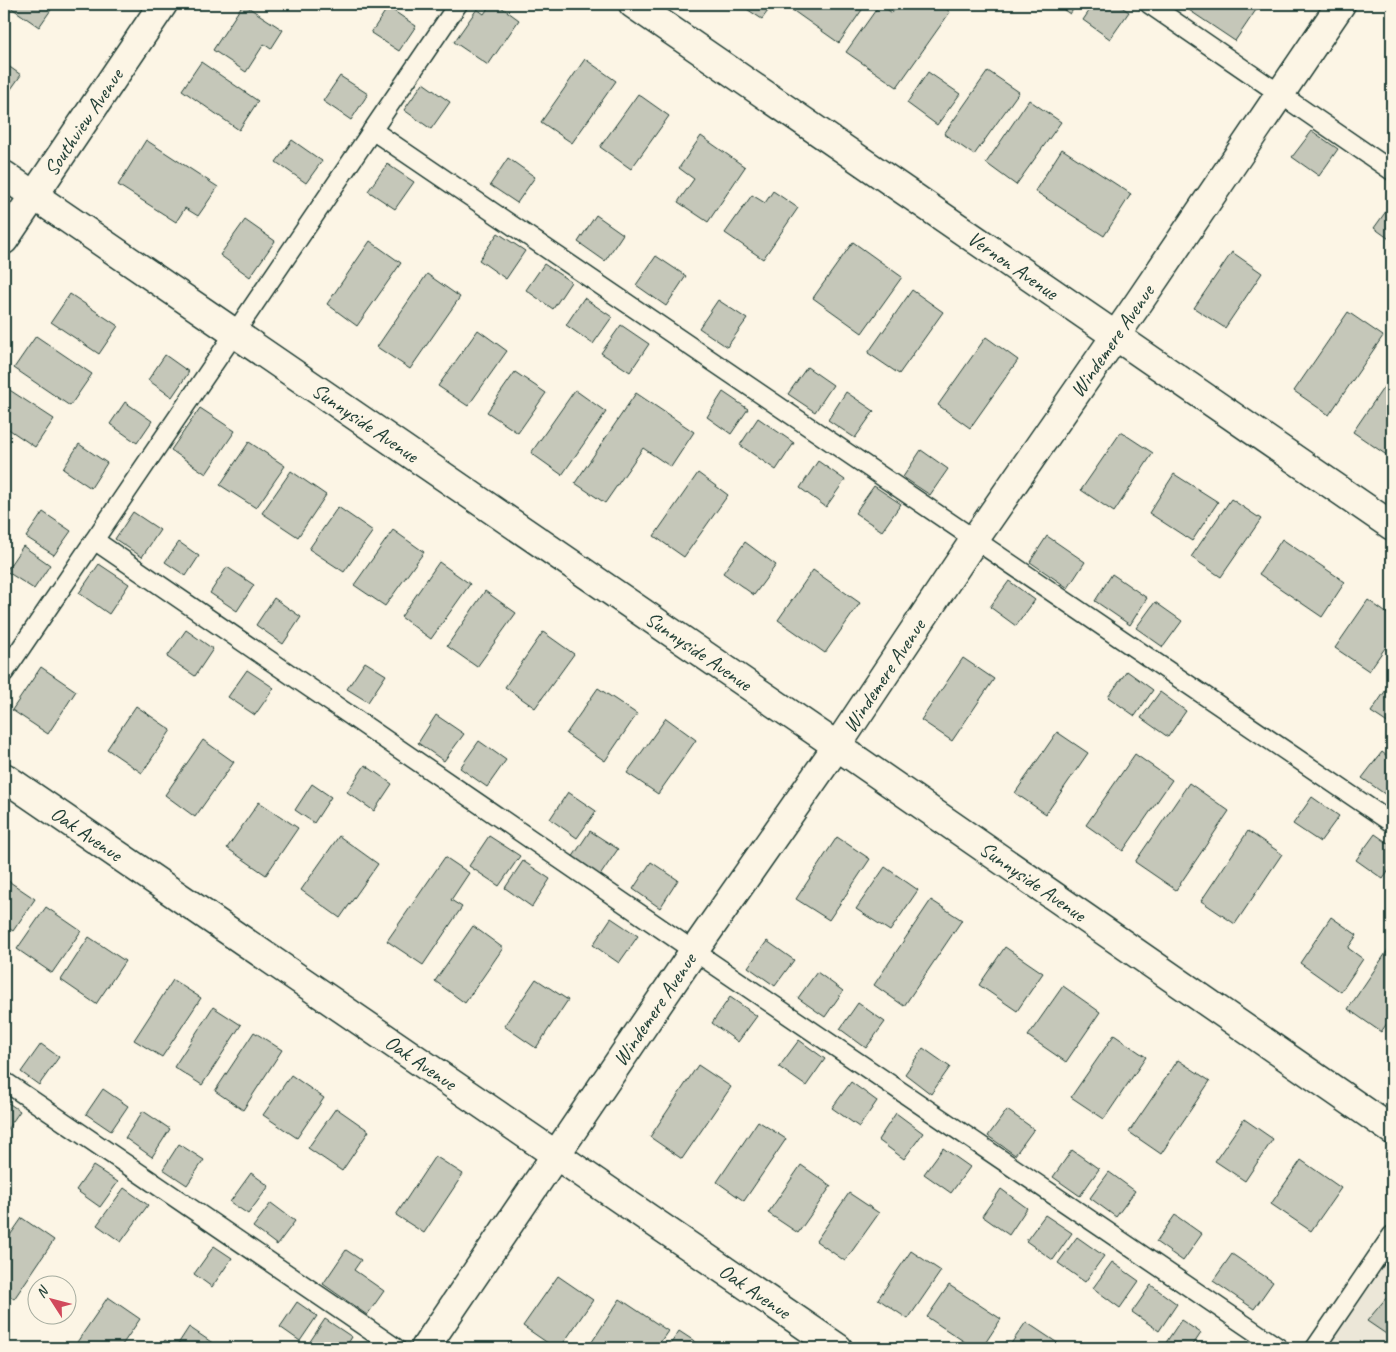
<svg xmlns="http://www.w3.org/2000/svg" width="1396" height="1352" font-family="Caveat,sans-serif">
  <rect width="100%" height="100%" fill="#fcf5e5"/>
  <filter id="ink" filterUnits="userSpaceOnUse"><feTurbulence type="fractalNoise" baseFrequency=".02" numOctaves="2"/><feDisplacementMap in="SourceGraphic" scale="10" xChannelSelector="R" yChannelSelector="G"/><feConvolveMatrix kernelMatrix="1 2 1 2 8 2 1 2 1" color-interpolation-filters="sRGB"/></filter>
  <g filter="url(#ink)">
    <path fill="#ece7d8" d="M1392,1234v114h-77z"/>
    <path fill="#c5c7b9" stroke="#1f3d34" d="M7,4h48l-16,23 -32,-22z
      M243,4l40,26 -12,19 -7,-5 -18,28 -33,-22z
      M491,4h6l22,16 -31,45 -34,-23 23,-33 7,5z
      M739,4h34l-11,15z
      M790,4h76l-27,39 -51,-36z
      M880,4l12,9 7,-9h40l11,8 -53,75 -51,-35z
      M1055,4h22l-7,10z
      M1094,4h23l12,8 -19,27 -27,-19z
      M1180,4h80l-25,37z
      M388,7l28,19 -17,25 -28,-18z
      M585,59l31,22 -44,62 -31,-21z
      M201,62l57,39 -19,29 -57,-40z
      M4,63l17,12 -17,24z
      M988,71l31,21 -45,63 -30,-21z
      M928,72l32,22 -23,31 -30,-22z
      M340,76l28,18 -17,26 -28,-19z
      M423,83l27,19 -19,27 -27,-19z
      M638,94l31,22 -38,53 -31,-22z
      M1029,100l32,22 -45,63 -30,-22z
      M1312,131l26,18 -19,27 -27,-19z
      M701,136l44,31 -37,55 -30,-20 16,-23 -15,-11z
      M146,140l72,47 -20,29 -13,-8 -9,14 -58,-37z
      M292,140l30,21 -16,22 -30,-21z
      M1062,149l69,45 -27,42 -69,-45z
      M508,158l27,19 -18,26 -27,-18z
      M387,164l27,18 -19,27 -27,-18z
      M773,191l25,17 -35,51 -38,-26 27,-38 13,8z
      M1392,203v38l-18,-13z
      M596,215l27,19 -18,27 -27,-19z
      M245,220l30,21 -25,36 -30,-22z
      M498,233l27,18 -19,28 -27,-19z
      M370,241l31,22 -44,63 -30,-22z
      M853,242l49,35 -40,56 -49,-35z
      M1232,252l30,21 -37,55 -31,-20z
      M656,256l30,20 -20,30 -30,-21z
      M544,264l27,18 -18,27 -27,-19z
      M427,274l33,23 -50,72 -33,-22z
      M912,290l31,22 -44,62 -31,-21z
      M70,294l48,32 -19,28 -48,-32z
      M584,298l28,19 -19,27 -27,-19z
      M718,300l29,19 -20,28 -28,-19z
      M1348,312l35,24 -54,79 -35,-24z
      M621,325l28,19 -19,28 -29,-19z
      M478,330l29,21 -39,55 -30,-20z
      M36,336l56,38 -22,32 -56,-38z
      M986,337l32,23 -48,68 -32,-23z
      M165,355l24,17 -17,25 -24,-17z
      M807,367l26,18 -18,27 -27,-18z
      M515,372l31,21 -28,40 -31,-21z
      M1392,375v75l-4,6 -35,-24z
      M5,387l49,32 -19,28 -31,-21v-37z
      M575,390l31,22 -44,63 -31,-22z
      M723,392l25,17 -17,25 -24,-17z
      M846,392l28,19 -19,27 -27,-18z
      M636,393l58,39 -23,35 -28,-19 -38,55 -30,-20z
      M125,402l27,19 -15,22 -27,-19z
      M200,408l35,23 -29,43 -35,-24z
      M758,418l36,25 -18,27 -36,-25z
      M1121,432l32,21 -39,59 -33,-22z
      M249,442l36,24 -29,42 -36,-23z
      M79,444l28,19 -16,25 -28,-19z
      M921,450l27,19 -18,26 -27,-18z
      M818,461l27,19 -19,27 -26,-19z
      M291,471l35,24 -28,42 -36,-24z
      M698,473l30,22 -44,62 -30,-21z
      M1174,474l44,28 -26,39 -43,-28z
      M874,486l27,18 -19,27 -27,-18z
      M1231,499l30,20 -40,58 -30,-20z
      M338,507l35,24 -29,41 -35,-23z
      M43,512l28,19 -17,24 -28,-18z
      M133,512l27,18 -18,27 -27,-18z
      M393,530l31,22 -39,54 -31,-21z
      M1047,536l38,26 -17,26 -38,-26z
      M1282,539l63,43 -23,35 -63,-43z
      M179,542l20,14 -13,20 -21,-14z
      M745,542l31,23 -22,30 -31,-22z
      M23,546l27,19 -16,24 -28,-18z
      M439,562l31,22 -39,55 -30,-22z
      M99,564l30,20 -20,30 -30,-21z
      M227,567l27,18 -17,26 -27,-18z
      M813,570l47,33 -35,50 -47,-33z
      M1112,574l35,24 -17,27 -35,-24z
      M1009,581l26,19 -19,26 -26,-19z
      M485,591l31,22 -39,54 -30,-21z
      M274,598l27,19 -18,27 -27,-19z
      M1368,600l24,17v36l-7,-5 -16,23 -34,-23z
      M1155,602l27,19 -19,26 -27,-19z
      M186,630l27,19 -18,27 -28,-19z
      M543,632l31,22 -39,54 -30,-21z
      M963,658l31,21 -42,62 -31,-21z
      M365,662l21,13 -18,27 -21,-13z
      M41,667l35,24 -28,43 -36,-24z
      M247,670l27,18 -19,27 -27,-18z
      M1127,671l26,19 -18,26 -27,-19z
      M1392,681v45l-21,-14z
      M598,688l39,26 -32,47 -39,-27z
      M1160,692l26,19 -18,26 -27,-19z
      M136,706l35,24 -29,43 -35,-24z
      M436,715l28,19 -20,27 -26,-18z
      M666,718l30,22 -38,54 -31,-21z
      M1057,732l31,21 -42,61 -31,-21z
      M203,740l31,22 -39,55 -30,-22z
      M479,741l27,19 -19,27 -27,-19z
      M1382,752l10,8v33l-3,4 -27,-19z
      M1135,754l37,26 -49,71 -37,-26z
      M365,765l27,19 -18,27 -27,-19z
      M1189,783l40,28 -53,79 -41,-28z
      M312,784l19,13 -17,26 -19,-13z
      M568,792l28,19 -19,27 -27,-19z
      M1312,797l27,19 -19,26 -27,-18z
      M259,802l39,26 -32,47 -39,-27z
      M590,831l28,18 -19,28 -27,-19z
      M1248,831l34,23 -47,70 -34,-23z
      M1375,834l17,12v20l-9,13 -27,-19z
      M339,836l39,28 -38,54 -39,-28z
      M489,836l31,20 -21,30 -30,-20z
      M837,837l33,22 -41,61 -33,-21z
      M445,857l24,16 -18,27 11,7 -39,58 -36,-24z
      M523,861l27,18 -18,28 -27,-19z
      M651,862l27,18 -18,28 -27,-19z
      M885,867l33,23 -28,41 -34,-22z
      M4,878l31,21 -22,32 -9,-6z
      M931,900l31,20 -58,86 -30,-21z
      M46,907l35,24 -29,42 -35,-24z
      M1331,917l26,18 -9,13 15,11 -22,33 -41,-29z
      M611,918l27,18 -19,27 -26,-18z
      M473,926l30,22 -38,55 -30,-22z
      M89,937l36,24 -29,43 -35,-24z
      M767,941l27,19 -19,26 -27,-19z
      M1392,944v72l-11,16 -33,-23z
      M1005,947l38,26 -26,38 -38,-26z
      M817,972l26,19 -18,26 -27,-19z
      M536,979l32,21 -32,48 -32,-22z
      M173,980l28,18 -39,59 -28,-17z
      M1063,986l37,26 -34,50 -38,-26z
      M730,997l27,19 -19,26 -26,-19z
      M858,1003l27,19 -19,26 -26,-19z
      M213,1007l28,18 -39,60 -28,-18z
      M254,1032l28,18 -39,60 -28,-19z
      M1114,1035l32,22 -42,62 -33,-22z
      M799,1040l26,19 -19,27 -27,-19z
      M41,1044l18,13 -20,28 -18,-13z
      M923,1048l27,19 -19,27 -26,-20z
      M1178,1060l32,21 -49,73 -32,-22z
      M698,1065l33,22 -49,72 -32,-22z
      M291,1075l33,23 -27,40 -34,-23z
      M851,1082l26,19 -18,26 -27,-19z
      M103,1089l25,17 -17,25 -25,-17z
      M4,1100l16,11 -16,23z
      M336,1108l33,23 -27,40 -34,-23z
      M1007,1110l27,19 -19,26 -27,-19z
      M143,1111l27,18 -18,28 -27,-19z
      M896,1113l27,20 -19,26 -26,-19z
      M1244,1119l29,20 -28,42 -30,-20z
      M758,1121l28,18 -42,62 -27,-19z
      M179,1144l25,16 -17,25 -24,-16z
      M943,1148l27,19 -19,26 -27,-19z
      M1072,1150l27,19 -19,27 -27,-19z
      M435,1156l28,18 -39,59 -28,-18z
      M1301,1160l40,28 -30,43 -40,-27z
      M801,1165l30,21 -33,47 -30,-20z
      M93,1166l25,16 -18,25 -24,-17z
      M1109,1172l26,19 -19,26 -26,-19z
      M251,1173l18,13 -21,28 -18,-12z
      M124,1188l24,17 -27,37 -24,-17z
      M1001,1189l26,19 -18,27 -27,-19z
      M849,1193l30,20 -34,48 -29,-20z
      M271,1203l24,18 -18,24 -24,-18z
      M1045,1215l27,18 -19,27 -27,-19z
      M1175,1215l27,19 -19,27 -27,-19z
      M22,1218l32,22 -40,59 -10,-7v-48z
      M1077,1237l27,19 -19,26 -27,-19z
      M214,1246l18,12 -20,29 -18,-13z
      M346,1250l15,10 -7,10 30,21 -17,24 -44,-31z
      M911,1251l30,20 -33,48 -30,-20z
      M1232,1254l41,28 -19,27 -41,-28z
      M1112,1262l27,19 -19,27 -27,-20z
      M558,1276l35,24 -33,48h-5l-32,-22z
      M949,1285l52,34 -19,29h-8l-47,-31z
      M1151,1285l26,19 -18,27 -27,-19z
      M1392,1291v47l-25,-17z
      M108,1297l32,22 -20,29h-47z
      M620,1299l48,32 -12,17h-33l-9,-5 -4,5h-22z
      M297,1302l20,14 -17,25 -20,-14z
      M325,1319l27,18 -7,11h-35l-3,-2z
      M1181,1320l20,13 -10,15h-26l-2,-1z
      M1026,1322l39,26h-57z
      M189,1327l31,21h-61l6,-8 11,7z
      M679,1331l26,17h-37z"/>
    <g fill="none" stroke-linecap="round" stroke-linejoin="round">
      <defs>
        <path id="service" d="M1149,4l243,167
          M372,130l1020,693
          M94,540l600,411 585,397
          M4,673l454,-669
          M4,1081l392,267
          M1315,1348l77,-113"/>
        <g id="minor">
          <path id="s1" d="M633,4l759,522"/>
          <path id="s2" d="M4,175l833,571 555,384"/>
          <path id="s3" d="M4,240l159,-236"/>
          <path id="s4" d="M4,777l834,571"/>
          <path id="s5" d="M425,1348l269,-397 143,-205 138,-207 164,-237 202,-298"/>
        </g>
      </defs>
      <use href="#service" stroke="#1f3d34" stroke-width="21"/>
      <use href="#minor" stroke="#1f3d34" stroke-width="31"/>
      <use href="#service" stroke="#fcf5e5" stroke-width="18"/>
      <use href="#minor" stroke="#fcf5e5" stroke-width="28"/>
    </g>
  </g>
  <g text-anchor="middle" stroke-width="4" stroke-linejoin="round" paint-order="stroke">
    <g font-size="21" fill="#1f3d34" stroke="#fcf5e5">
      <text dy="7" stroke="none"><textPath href="#s3" startOffset="142">Southview Avenue</textPath></text>
      <text dy="7" stroke="none"><textPath href="#s1" startOffset="461">Vernon Avenue</textPath></text>
      <text dy="7" stroke="none"><textPath href="#s5" startOffset="1219">Windemere Avenue</textPath></text>
      <text dy="7" stroke="none"><textPath href="#s2" startOffset="438">Sunnyside Avenue</textPath></text>
      <text dy="7" stroke="none"><textPath href="#s2" startOffset="842">Sunnyside Avenue</textPath></text>
      <text dy="7" stroke="none"><textPath href="#s5" startOffset="814">Windemere Avenue</textPath></text>
      <text dy="7" stroke="none"><textPath href="#s4" startOffset="100">Oak Avenue</textPath></text>
      <text dy="7" stroke="none"><textPath href="#s2" startOffset="1248">Sunnyside Avenue</textPath></text>
      <text dy="7" stroke="none"><textPath href="#s5" startOffset="409">Windemere Avenue</textPath></text>
      <text dy="7" stroke="none"><textPath href="#s4" startOffset="505">Oak Avenue</textPath></text>
      <text dy="7" stroke="none"><textPath href="#s4" startOffset="910">Oak Avenue</textPath></text>
    </g>
  </g>
  <rect width="1396" height="1352" fill="none" stroke="#fcf5e5" stroke-width="20"/>
  <rect x="10" y="10" width="1376" height="1332" fill="none" stroke="#1f3d34" stroke-width="2" filter="url(#ink)"/>
  <g transform="translate(52 1300) rotate(306)"><circle r="24" fill="#fcf5e5" stroke="#a4ab9e"/>
  <path d="M0-4L9 19L0 12L-9 19Z" fill="#d1495b"/>
  <text y="-8" font-size="14" font-weight="bold" text-anchor="middle" fill="#1f3d34">N</text>
  </g>
</svg>
